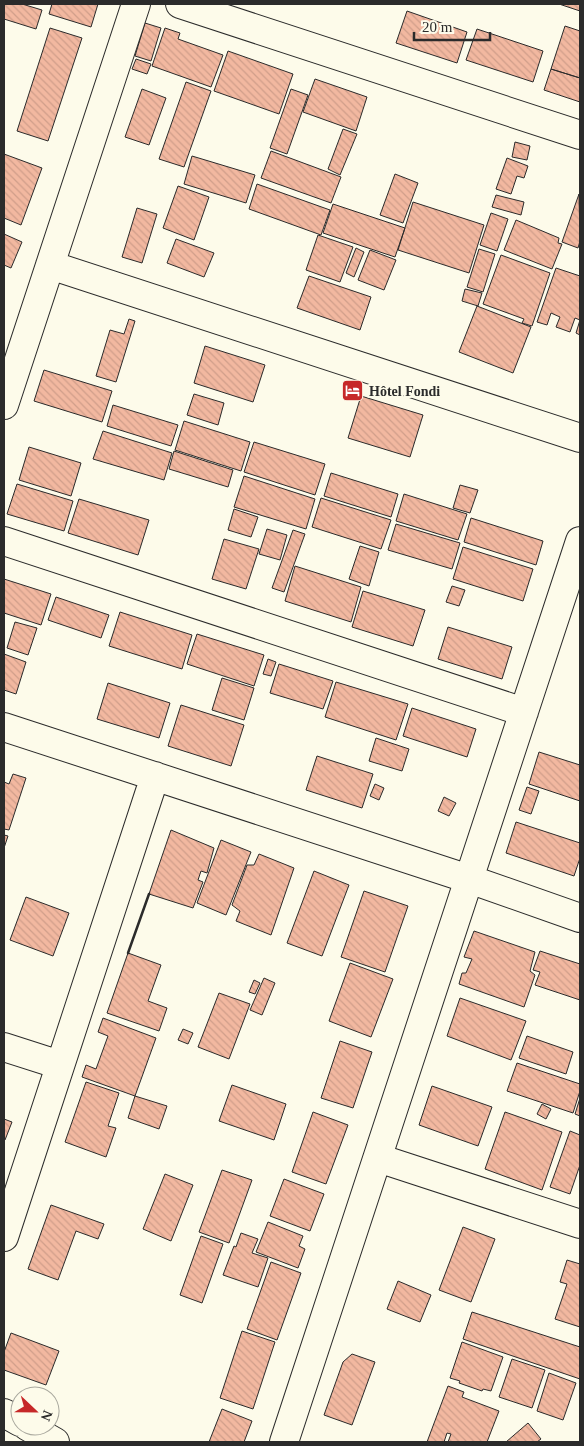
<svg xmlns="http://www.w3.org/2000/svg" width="584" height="1446" font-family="'Times New Roman',serif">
  <defs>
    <pattern id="building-back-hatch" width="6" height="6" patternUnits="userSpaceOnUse" patternTransform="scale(1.25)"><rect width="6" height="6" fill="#f2b8a0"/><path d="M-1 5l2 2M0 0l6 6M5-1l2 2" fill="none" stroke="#d09e8a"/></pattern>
  </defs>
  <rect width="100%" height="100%" fill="#fdfbea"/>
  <path fill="url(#building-back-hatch)" stroke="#2b2b2b" d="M4,4h18l20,6 -6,19 -32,-10z
    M52,4h46l-7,23 -42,-13z
    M559,4h21v7z
    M407,11l60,21 -10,31 -61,-20z
    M145,23l16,5 -10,33 -16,-5z
    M565,26l15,5v47l-29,-9z
    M50,28l32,10 -34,103 -31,-10z
    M165,28l15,5 -2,6 45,16 -12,32 -59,-21z
    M477,29l66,22 -10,31 -67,-22z
    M228,51l65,23 -14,40 -65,-23z
    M136,59l15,5 -4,10 -15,-5z
    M551,69l29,9v24l-36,-12z
    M315,79l52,18 -11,34 -53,-19z
    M186,82l25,9 -27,76 -25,-8z
    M142,89l24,9 -17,47 -24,-8z
    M291,89l17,6 -21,59 -17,-6z
    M343,129l14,5 -17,41 -12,-6z
    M515,142l15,4 -3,14 -15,-3z
    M271,151l70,26 -10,26 -70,-25z
    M4,154l38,14 -21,57 -17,-7z
    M192,156l63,19 -9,28 -62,-19z
    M507,158l21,8 -4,12 -7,-2 -6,18 -15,-5z
    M395,174l23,9 -15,40 -23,-8z
    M257,184l73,26 -9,25 -72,-26z
    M178,186l31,11 -15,43 -31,-12z
    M579,194l1,47 -2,7 -16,-6z
    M496,195l28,7 -3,13 -29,-8z
    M413,202l71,23 -15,48 -71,-23z
    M333,204l72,24 -10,29 -72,-24z
    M137,208l20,6 -15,49 -20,-6z
    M491,213l17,6 -11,32 -17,-6z
    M516,220l43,18 -1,5 4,1 -10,25 -48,-19z
    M4,234l18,8 -11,26 -7,-3z
    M318,235l35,12 -13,35 -34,-12z
    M176,239l38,14 -10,24 -37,-14z
    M356,248l8,4 -10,25 -8,-4z
    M479,249l16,5 -12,38 -16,-5z
    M370,250l26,10 -12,30 -26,-10z
    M501,255l49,18 -18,53 -10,-3 2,-4 -41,-15z
    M556,268l24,8v44l-5,-2 -5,14 -14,-5 4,-10 -9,-4 -4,12 -10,-3z
    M309,276l62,21 -11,33 -63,-22z
    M465,289l17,4 -4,13 -16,-5z
    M477,306l54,21 -18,46 -54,-21z
    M129,319l6,2 -19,61 -20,-6 14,-46 14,4z
    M580,320v15l-4,-2z
    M205,346l60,19 -12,37 -59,-19z
    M44,370l68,21 -10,31 -68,-21z
    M194,394l30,9 -6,22 -31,-10z
    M361,396l62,19 -13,42 -62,-19z
    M113,405l65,20 -7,21 -64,-20z
    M184,421l66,21 -9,29 -66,-21z
    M103,431l69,22 -8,27 -71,-21z
    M254,442l71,22 -10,31 -71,-23z
    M29,447l52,16 -10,33 -52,-16z
    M174,451l59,19 -5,17 -59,-18z
    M331,473l67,21 -7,23 -67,-21z
    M244,476l71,23 -9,30 -72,-22z
    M17,484l56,17 -9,30 -57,-17z
    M460,485l18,5 -8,23 -17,-5z
    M404,494l63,20 -9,26 -62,-19z
    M321,498l70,22 -10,29 -69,-22z
    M79,499l70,21 -11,35 -70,-22z
    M234,509l24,8 -7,20 -23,-7z
    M471,518l72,23 -7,24 -72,-23z
    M396,524l64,19 -8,26 -64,-19z
    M267,529l20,6 -7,25 -21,-6z
    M293,530l12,4 -21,58 -12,-4z
    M224,539l35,10 -13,40 -34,-10z
    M360,546l19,6 -10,34 -20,-7z
    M463,547l70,22 -10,32 -70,-22z
    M295,566l66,21 -10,35 -66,-21z
    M4,579l47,15 -10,31 -37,-12z
    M452,586l13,4 -6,16 -13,-4z
    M363,591l62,19 -12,36 -61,-19z
    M56,597l53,18 -8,23 -53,-18z
    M120,612l72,23 -10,34 -73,-23z
    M15,622l22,6 -9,27 -21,-7z
    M448,627l64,20 -10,32 -64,-20z
    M197,634l67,21 -10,31 -67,-22z
    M4,654l22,8 -10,32 -12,-4z
    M268,659l8,3 -5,14 -8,-2z
    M279,664l54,17 -10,28 -53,-16z
    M222,678l32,10 -10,32 -32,-10z
    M336,682l72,22 -12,36 -71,-23z
    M108,683l62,20 -11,35 -62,-19z
    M181,705l63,20 -13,41 -63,-20z
    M412,708l64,21 -9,28 -64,-21z
    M376,738l33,11 -7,22 -33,-10z
    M539,752l41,13v36l-51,-17z
    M317,756l56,18 -11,34 -56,-18z
    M13,774l13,4 -17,52 -5,-1v-47l5,2z
    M375,784l9,4 -5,12 -9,-4z
    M527,787l12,4 -8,23 -12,-4z
    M444,797l12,6 -7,13 -11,-5z
    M516,822l64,21v15l-6,18 -68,-23z
    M171,830l43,18 -7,25 -6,-2 -3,9 5,2 -10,26 -44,-14z
    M4,835l4,1 -4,12z
    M221,840l30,12 -25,63 -29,-12z
    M259,854l35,14 -23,67 -35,-14 4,-10 -8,-6 15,-40h7z
    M314,871l35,14 -27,71 -35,-13z
    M364,891l44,15 -23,66 -44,-15z
    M26,897l43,16 -16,43 -43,-16z
    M474,931l61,21 -5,19 5,4 -11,32 -65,-23 3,-11h4l6,-14 -8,-2z
    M540,951l40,13v36l-45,-15 5,-13 -7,-2z
    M128,953l33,12 -13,36 19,7 -8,23 -52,-18z
    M350,963l43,16 -22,58 -42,-16z
    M264,978l11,5 -13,32 -12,-5z
    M254,980l6,3 -5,11 -6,-2z
    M219,993l31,11 -21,55 -31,-12z
    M460,998l66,23 -15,39 -64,-24z
    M103,1018l53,20 -21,58 -53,-19 4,-12 10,4 12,-33 -10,-4z
    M183,1029l10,4 -5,11 -10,-4z
    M527,1036l46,16 -7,22 -47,-16z
    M340,1041l32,11 -19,56 -32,-10z
    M517,1063l63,21v7l-7,22 -66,-22z
    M86,1082l33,11 -11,33 8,2 -10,29 -41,-15z
    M232,1085l54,19 -12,36 -55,-19z
    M432,1086l60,21 -14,39 -59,-21z
    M135,1096l32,10 -8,23 -31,-11z
    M580,1098v18l-5,-2z
    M542,1104l9,5 -5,10 -9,-5z
    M313,1112l35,13 -22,59 -34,-12z
    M505,1112l57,20 -20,58 -57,-21z
    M4,1119l8,3 -7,18 -1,-1z
    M570,1131l10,4v30l-10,29 -20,-7z
    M222,1170l30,10 -23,63 -30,-11z
    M165,1174l28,11 -22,56 -28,-12z
    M284,1179l40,15 -14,37 -40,-15z
    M51,1205l53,19 -6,15 -22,-8 -18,49 -30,-11z
    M268,1222l35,14 -4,10 6,3 -7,19 -42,-16z
    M463,1227l32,12 -24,63 -32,-12z
    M241,1233l17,6 -6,14 16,5 -10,29 -35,-12 11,-29 2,1z
    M201,1236l22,8 -21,59 -22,-8z
    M567,1260l13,4v63l-25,-8 12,-35 -7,-2z
    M271,1262l30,11 -24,67 -30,-11z
    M398,1281l33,14 -11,27 -33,-13z
    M472,1312l108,35v32l-117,-40z
    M242,1331l33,11 -22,67 -33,-11z
    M11,1333l48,18 -13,34 -42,-15v-18z
    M462,1342l41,15 -12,34 -8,-2 -1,2 -23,-8 1,-2 -10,-3z
    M352,1354l23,8 -23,63 -28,-10 19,-53z
    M512,1359l33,11 -13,38 -33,-11z
    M549,1373l27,10 -13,37 -26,-9z
    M448,1386l16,6 -2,5 37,14 -12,31h-39l3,-8 -4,-1 -3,9h-17z
    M222,1409l30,12 -8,21h-35z
    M528,1423l13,16 -4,3h-31z"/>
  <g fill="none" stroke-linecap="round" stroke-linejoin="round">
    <defs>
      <path id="minor" d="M180,4l400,131
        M50,265l530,173
        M4,405l132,-401
        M4,541l520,171
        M4,727l465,152 111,39
        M4,1047l56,18
        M378,1158l202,66
        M4,1237l151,-461
        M4,1413l16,9
        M27,1426l28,16
        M284,1442l296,-901"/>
    </defs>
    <use href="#minor" stroke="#2b2b2b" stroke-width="30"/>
    <use href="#minor" stroke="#fdfbea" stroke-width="28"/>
    <path stroke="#2b2b2b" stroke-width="2.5" d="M128,953l21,-59"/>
  </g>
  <defs>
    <symbol id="hotel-square" viewBox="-11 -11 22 22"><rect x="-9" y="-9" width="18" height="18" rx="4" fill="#c62828" stroke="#fdfbea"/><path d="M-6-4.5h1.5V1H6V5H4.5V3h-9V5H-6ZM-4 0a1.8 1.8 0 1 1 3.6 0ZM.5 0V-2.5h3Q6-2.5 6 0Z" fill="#fff"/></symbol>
  </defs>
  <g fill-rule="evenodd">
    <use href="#hotel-square" x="340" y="378" width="25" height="25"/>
  </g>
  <g text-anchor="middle" stroke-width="4" stroke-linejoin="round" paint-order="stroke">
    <g font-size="14" font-weight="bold" fill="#2b2b2b" stroke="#fdfbea" text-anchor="start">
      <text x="369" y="396">Hôtel Fondi</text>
    </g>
  </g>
  <rect width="584" height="1446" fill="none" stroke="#2b2b2b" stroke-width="10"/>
  <g transform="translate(35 1411) rotate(112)"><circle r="24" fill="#fdfbea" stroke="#a9a89e"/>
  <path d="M0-4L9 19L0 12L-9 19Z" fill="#c62828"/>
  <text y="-8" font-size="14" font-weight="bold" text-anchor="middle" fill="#2b2b2b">N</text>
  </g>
  <path d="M414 32v8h76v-8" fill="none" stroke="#2b2b2b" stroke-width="2.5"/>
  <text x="422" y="32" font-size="15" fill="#2b2b2b" stroke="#fdfbea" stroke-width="4" paint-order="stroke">20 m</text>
</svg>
